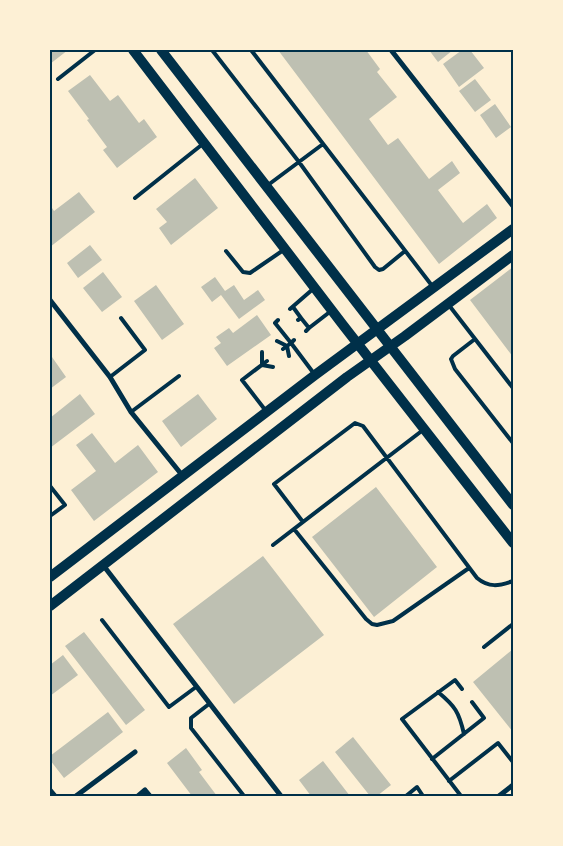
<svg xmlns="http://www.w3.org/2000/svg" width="563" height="846" font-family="Lato,sans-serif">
  <rect width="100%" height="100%" fill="#fdf0d5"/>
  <path fill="#bec0b2" d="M50,50h18l-18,14z
    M278,50h88l14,19 -3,3 20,25 -28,22 19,26 10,-7 31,41 23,-18 8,12 -22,17 25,33 24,-19 10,14 -58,46z
    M429,50h24l-15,12z
    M462,50h8l14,18 -25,19 -16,-23z
    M90,75l20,26 8,-6 21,28 5,-4 13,18 -40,31 -14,-18 4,-3 -20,-27 2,-1 -21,-28z
    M475,79l16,21 -16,12 -16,-21z
    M495,104l16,23 -15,11 -16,-23z
    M195,178l23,30 -47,37 -12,-17 8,-6 -11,-13z
    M79,192l16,20 -45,35v-42l4,6z
    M90,245l12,15 -24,18 -11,-15z
    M513,267v90l-43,-57z
    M103,272l19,25 -20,15 -19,-24z
    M215,277l10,14 9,-6 10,15 14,-10 7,10 -26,19 -18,-24 -9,7 -11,-15z
    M156,285l28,39 -22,16 -28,-39z
    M257,315l14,20 -44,31 -13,-18 7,-5 -5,-6 13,-9 4,5z
    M52,357l14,20 -16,12v-30z
    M80,394l15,20 -45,34v-30z
    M198,394l19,25 -36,28 -19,-26z
    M92,433l23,30 23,-18 20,27 -64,49 -23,-31 25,-19 -20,-26z
    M376,487l61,80 -63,50 -62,-80z
    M263,556l61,79 -90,69 -61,-80z
    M84,632l61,78 -19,15 -61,-79z
    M513,649v83l-40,-50z
    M63,655l15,20 -28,21v-31z
    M108,712l15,20 -59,46 -14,-18v-4z
    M353,737l38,48 -14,11h-7l-35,-44z
    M186,748l16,22 -3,2 18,24h-25l-25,-33z
    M323,761l27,35h-39l-12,-16z"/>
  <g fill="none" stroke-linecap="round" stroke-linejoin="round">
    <path stroke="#003049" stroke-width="4" d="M212,50l87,112 76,105 4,3 4,-1 22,-18
      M251,50l182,237
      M58,79l37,-29
      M268,185l55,-41
      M135,198l69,-55
      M226,251l17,21 7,1 35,-24
      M448,304l65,84
      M293,307l8,11 -3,2
      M290,309l23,-20
      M301,318l8,10 -3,3
      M278,320l-3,3 16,20 -8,6
      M309,328l22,-17
      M475,339l-22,17 -2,3 4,10 58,74
      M294,340l-3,3 24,32
      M277,341l10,5 2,10
      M262,352v13l11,2
      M110,377l35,-27 -24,-32
      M266,411l-24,-31 25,-19
      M131,412l48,-36
      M50,486l15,19 -15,11
      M303,522l-29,-38 81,-61 8,3 114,152c12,10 22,8 36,3
      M294,529l72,90 6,5 5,1 16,-4 76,-53
      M273,545l150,-115
      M102,620l67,87 27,-20
      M484,647l29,-23
      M438,692c17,14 21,20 26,42
      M209,704l-18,14v10l53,68
      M432,759l52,-41 -12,-16
      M449,781l49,-38 15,19
      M406,796l11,-9 6,9
      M461,796l-59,-77 53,-39 7,9"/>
    <path stroke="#003049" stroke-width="5" d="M391,50l122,156
      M50,300l60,77 21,35 51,63
      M103,565l178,231
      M50,790l5,6
      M76,796l59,-44
      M138,796l7,-6 5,6
      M499,796l14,-11"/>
    <path stroke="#003049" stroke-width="10" d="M133,50l210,275 170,218
      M161,50l352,455
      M50,577l265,-202 198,-146
      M50,606l297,-229 58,-41 108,-81"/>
  </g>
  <rect width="563" height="846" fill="none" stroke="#fdf0d5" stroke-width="102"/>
  <rect x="51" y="51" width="461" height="744" fill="none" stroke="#003049" stroke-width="2"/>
</svg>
